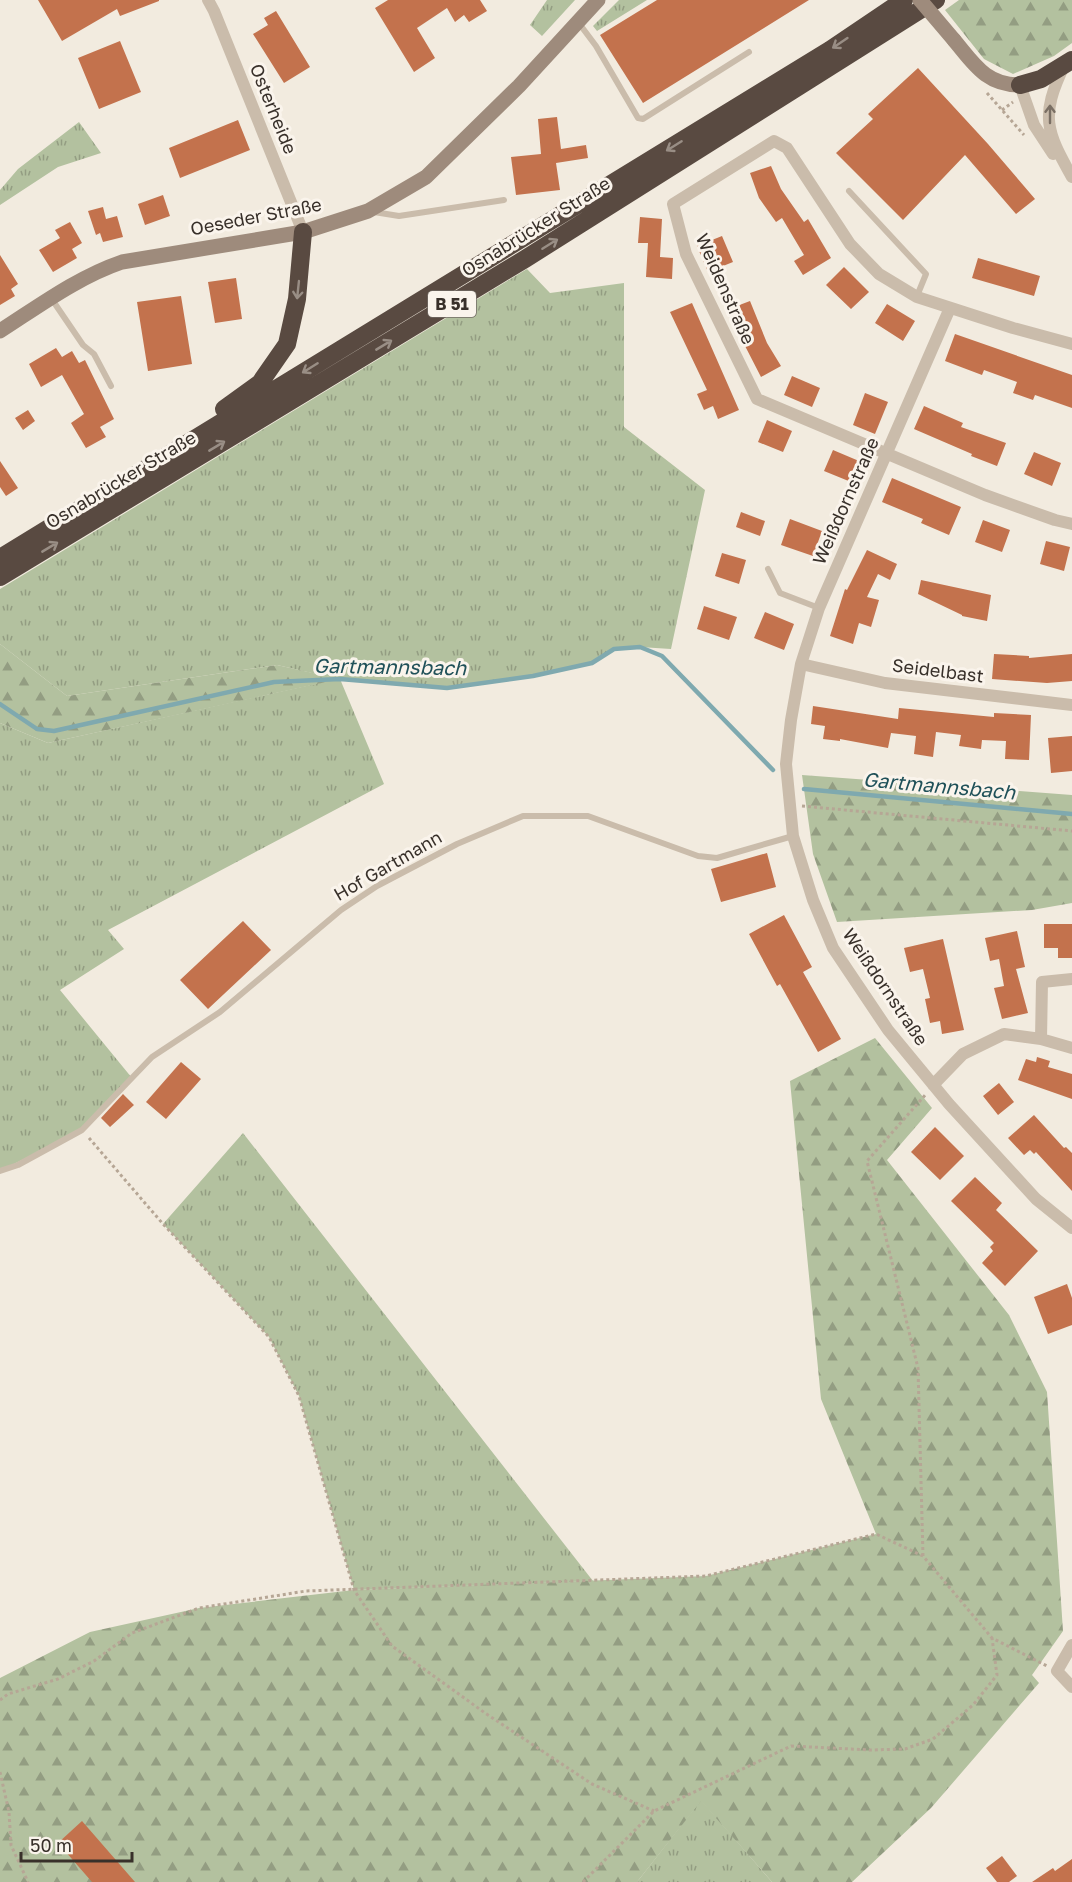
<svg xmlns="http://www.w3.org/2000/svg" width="1072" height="1882" font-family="'Golos Text',sans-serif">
  <defs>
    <pattern id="grass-tufts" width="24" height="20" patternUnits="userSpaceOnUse" patternTransform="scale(1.5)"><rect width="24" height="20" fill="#b3c19f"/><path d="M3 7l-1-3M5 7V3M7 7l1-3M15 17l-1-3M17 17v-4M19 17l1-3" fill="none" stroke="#939d82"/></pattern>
    <pattern id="forest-firs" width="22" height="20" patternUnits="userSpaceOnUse" patternTransform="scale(1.5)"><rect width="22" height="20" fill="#b3c19f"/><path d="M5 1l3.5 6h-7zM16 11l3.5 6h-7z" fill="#939d82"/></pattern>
  </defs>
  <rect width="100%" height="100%" fill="#f2ebdf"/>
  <path fill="url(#grass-tufts)" d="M547,0h28l-33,36 -12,-11z
    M619,0h28l-50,31 -4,-5z
    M79,122l22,31 -43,14 -58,38v-15l18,-21z
    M527,269l23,24 74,-10v144l81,63 -34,159 -31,-2 -26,2 -22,14 -59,13 -86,12 -107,-9 44,105 -276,146 16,19 -64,41 72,88 -50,52 -82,41v-448l48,20 290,-64 -61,-14 -210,31 -67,-52v-55z
    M243,1133l350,448 -239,9 -55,-194 -30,-59 -106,-113z
    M701,1800l71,82h-135z"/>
  <path fill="url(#forest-firs)" d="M959,0h113v43l-18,13 -41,18 -29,-15 -39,-49z
    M0,644l67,52 210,-31 63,14 -292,64 -48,-20z
    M802,775l270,20v108l-40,7 -195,12 -24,-68z
    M875,1038l57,70 -45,52 122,155 38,77 16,239 -31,44 7,8 -108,125 -79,74h-80l-71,-81 -64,81h-637v-204l90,-46 109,-24 155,-18 352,-14 170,-42 -55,-135 -31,-318z"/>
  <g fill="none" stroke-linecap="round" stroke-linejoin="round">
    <path stroke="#7fa9af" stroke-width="4.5" d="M0,704l37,25 17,2 220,-49 66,-3 107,9 86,-12 59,-13 22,-14 26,-2 22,9 111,114
      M804,789l268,25"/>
  </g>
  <path fill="#c3724d" d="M38,0h121v1l-39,15 -3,-7 -55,32z
    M388,0h92l7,11 -18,11 -5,-7 -9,7 -8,-14 -30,20 18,30 -21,14 -39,-64z
    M657,0h152l-166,103 -43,-68z
    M276,11l34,56 -26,16 -31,-49 15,-9 -4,-7z
    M120,41l21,51 -42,17 -21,-51z
    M918,68l70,76 47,55 -19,15 -51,-59 -62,65 -67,-67 37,-34 -5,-5z
    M557,117l4,32 25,-4 2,13 -32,5 4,27 -44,5 -5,-38 30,-3 -3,-35z
    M238,120l12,30 -70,28 -11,-30z
    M771,166l10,23 23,33 4,-3 23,39 -28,17 -9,-14 10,-6 -22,-37 -6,4 -17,-24 -9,-25z
    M163,195l7,21 -25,9 -7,-21z
    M103,207l3,12 11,-3 6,21 -20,5 -3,-9 -4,2 -8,-24z
    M640,217l22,2 -2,38 13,1 -1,21 -26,-2 2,-34h-10z
    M70,222l12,21 -10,6 5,9 -24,14 -14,-22 21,-12 -5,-8z
    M722,236l11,26 -25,10 -11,-26z
    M0,255l18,29 -7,5 4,7 -15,9z
    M978,258l62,18 -6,20 -62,-18z
    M844,267l25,25 -18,17 -25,-24z
    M236,278l6,41 -27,4 -7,-41z
    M181,296l11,68 -44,7 -11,-69z
    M750,301l17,42 14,23 -20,11 -18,-35 -14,-33z
    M692,303l47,107 -21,9 -5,-13 -9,4 -7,-16 10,-4 -37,-78z
    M887,304l28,17 -12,20 -28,-18z
    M955,334l117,41v33l-37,-13 -2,5 -20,-7 4,-11 -33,-12 -2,5 -37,-14z
    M56,348l6,9 10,-6 7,12 6,-3 29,59 -14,8 6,10 -20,11 -15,-25 13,-9 -22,-39 -21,12 -12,-23z
    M792,376l28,12 -8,19 -28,-12z
    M865,393l23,9 -13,32 -22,-9z
    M924,406l39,17 -2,4 45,16 -9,23 -26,-10 1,-2 -58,-25z
    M28,410l7,11 -12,9 -8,-12z
    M767,420l25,11 -9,21 -25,-10z
    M833,450l26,11 -8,21 -27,-11z
    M1034,452l27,11 -9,23 -28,-12z
    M0,461l18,27 -12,8 -6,-9z
    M892,478l69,29 -12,28 -28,-12 2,-4 -41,-17z
    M741,512l24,9 -5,15 -24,-9z
    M790,519l32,12 -9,25 -32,-11z
    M983,520l27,10 -8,22 -27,-10z
    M1046,541l24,6 -6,24 -24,-7z
    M867,550l30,14 -7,16 -12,-6 -11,23 12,3 -8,27 -12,-4 -6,21 -23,-8 15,-47 2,1z
    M722,553l24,7 -7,24 -24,-8z
    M921,580l70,15 -4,26 -25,-5v-1l-44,-21z
    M704,606l33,11 -8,23 -32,-11z
    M765,612l29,12 -10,26 -30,-12z
    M994,654l35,2v2l43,-4v27l-25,2 -55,-4z
    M813,706l85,13 1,-11 95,9v-4l37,2 -2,45 -24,-1 1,-18 -24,-1 -1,9 -22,-3 2,-11 -25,-3 -3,25 -19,-3 2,-18 -25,-3 -3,15 -48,-9v2l-17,-2 2,-13 -14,-2z
    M1072,736v35l-21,2 -3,-35z
    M767,853l9,34 -55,15 -10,-33z
    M784,915l28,52 -9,5 38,67 -23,13 -38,-68 -3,2 -28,-52z
    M243,921l28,29 -63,59 -28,-29z
    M1044,924h28v34h-14v-10h-14z
    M1017,931l8,36 -9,2 12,44 -26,6 -8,-31 10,-2 -5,-27 -9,2 -5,-23z
    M943,939l21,91 -22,4 -2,-13 -10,2 -5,-24 5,-1 -7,-29 -13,3 -6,-24z
    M1037,1057l13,4 -2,6 24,7v25l-54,-19 8,-21 10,3z
    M181,1062l20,17 -35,40 -20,-17z
    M999,1083l15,19 -16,13 -15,-19z
    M123,1094l11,11 -24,22 -9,-9z
    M1034,1115l30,33 2,-1 6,6v38l-36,-39 -2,2 -4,-4 -6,5 -16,-17z
    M935,1127l29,29 -24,24 -29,-28z
    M975,1177l27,26 -6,7 42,41 -33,35 -23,-23 11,-12 -3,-4 4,-4 -43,-42z
    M1067,1284l5,14v27l-24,9 -14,-37z
    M82,1821l53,61h-43l-34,-39z
    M1002,1856l15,20 -8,6h-12l-11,-14z
    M1072,1859v23h-40l21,-14 2,3z"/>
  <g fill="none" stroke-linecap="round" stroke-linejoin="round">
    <path stroke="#b6a695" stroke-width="3" stroke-dasharray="3 3" stroke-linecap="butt" d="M987,93l37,42
      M1002,110l11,-8
      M802,806l270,25
      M89,1138l74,86 106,113 30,59 55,194 38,56 93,67 107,71 62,27
      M923,1556l-5,-188 -51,-207 59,-67
      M0,1700l8,-6 50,-15 36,-18 38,-28 67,-25 107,-17 400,-15 170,-42 47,22 69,82 55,28
      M0,1772l9,40 2,33 17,37
      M583,1882l71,-71 137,-65 80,4 34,-1 28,-10 40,-34 24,-30 -5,-37"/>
    <path stroke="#cabcab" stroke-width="6" d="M578,22l18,24 42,72 5,1 106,-67
      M849,191l77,83 -9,22
      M374,212l25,4 105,-16
      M51,298l32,47 11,9 17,32
      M768,569l12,24 39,15
      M0,1171l18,-6 64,-35 70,-73 68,-45 121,-102 36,-24 80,-42 66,-28h65l110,40 19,2 76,-22"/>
    <path stroke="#cabcab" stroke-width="12" d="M208,0l6,11 89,221
      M1064,66c-24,50 -18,65 8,111
      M1020,85l14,40 19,29
      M950,308l-131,300 -18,56 -10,56 -5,44 7,72 20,64 20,48 55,82 61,74 87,95 36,29
      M1072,344l-59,-16 -96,-31 -38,-23 -29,-30 -63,-96 -13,-7 -101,63 13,50 71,145 228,96 70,25 17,4
      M801,664l84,19 187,22
      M1041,1039l1,-57 30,-3
      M933,1085l30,-31 41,-20 37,5 31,9
      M1072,1645l-15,26 15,16"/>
    <path stroke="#9e8b7c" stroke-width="15" d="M954,40c20,24 32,45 66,45
      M0,331c39,-25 78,-54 122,-69l181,-30 65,-21 58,-34 93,-91 79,-86"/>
    <path stroke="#594a41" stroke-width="18" d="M1020,85l21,-6 31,-19
      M224,409l36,-26 27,-39 10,-45 6,-67
      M0,558l830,-508 74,-50
      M0,577l525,-318 411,-259"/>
    <path stroke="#9e8b7c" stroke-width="15" d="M920,0l34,40"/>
  </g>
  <defs><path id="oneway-shaft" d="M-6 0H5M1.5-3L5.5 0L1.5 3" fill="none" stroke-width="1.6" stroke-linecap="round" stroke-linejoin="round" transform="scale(1.5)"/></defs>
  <g stroke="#998e85">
    <use href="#oneway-shaft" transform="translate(840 43) rotate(146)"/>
    <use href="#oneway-shaft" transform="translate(674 146) rotate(148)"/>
    <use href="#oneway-shaft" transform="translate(550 244) rotate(-32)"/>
    <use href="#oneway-shaft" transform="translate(298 290) rotate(96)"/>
    <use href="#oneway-shaft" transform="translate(384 345) rotate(-31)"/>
    <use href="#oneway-shaft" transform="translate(310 368) rotate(148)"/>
    <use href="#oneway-shaft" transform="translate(217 446) rotate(-31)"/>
    <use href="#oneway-shaft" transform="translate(50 547) rotate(-31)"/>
  </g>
  <use stroke="#7a6f64" href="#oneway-shaft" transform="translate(1050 114) rotate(-90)"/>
  <g text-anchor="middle" stroke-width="6" stroke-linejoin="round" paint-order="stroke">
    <rect fill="#faf4ec" stroke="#726b64" stroke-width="1.5" x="428" y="291" width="48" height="26" rx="4.5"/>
    <g font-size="16" font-weight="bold" fill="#38302a">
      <text x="452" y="310">B 51</text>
    </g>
    <g font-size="18" fill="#38302a" stroke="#faf4ec">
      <text transform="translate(273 109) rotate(68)" y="6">Osterheide</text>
      <text transform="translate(256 217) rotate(-11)" y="6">Oeseder Straße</text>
      <text transform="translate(536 227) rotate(-32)" y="6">Osnabrücker Straße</text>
      <text transform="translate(725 289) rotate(66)" y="6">Weidenstraße</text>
      <text transform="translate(121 480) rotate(-31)" y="6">Osnabrücker Straße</text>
      <text transform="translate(846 501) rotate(-66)" y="6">Weißdornstraße</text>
      <text transform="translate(938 671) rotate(7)" y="6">Seidelbast</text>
      <text transform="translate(388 866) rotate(-30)" y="6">Hof Gartmann</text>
      <text transform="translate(885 987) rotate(56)" y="6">Weißdornstraße</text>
    </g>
    <g font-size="20" font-style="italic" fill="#205159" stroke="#faf4ec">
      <text transform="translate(390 667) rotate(1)" y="7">Gartmannsbach</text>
      <text transform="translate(939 786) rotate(5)" y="7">Gartmannsbach</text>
    </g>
  </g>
  <path d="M21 1852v9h111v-9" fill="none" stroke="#38302a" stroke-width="3"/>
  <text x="30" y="1852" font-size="18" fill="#38302a" stroke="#faf4ec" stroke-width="4.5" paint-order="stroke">50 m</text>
</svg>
